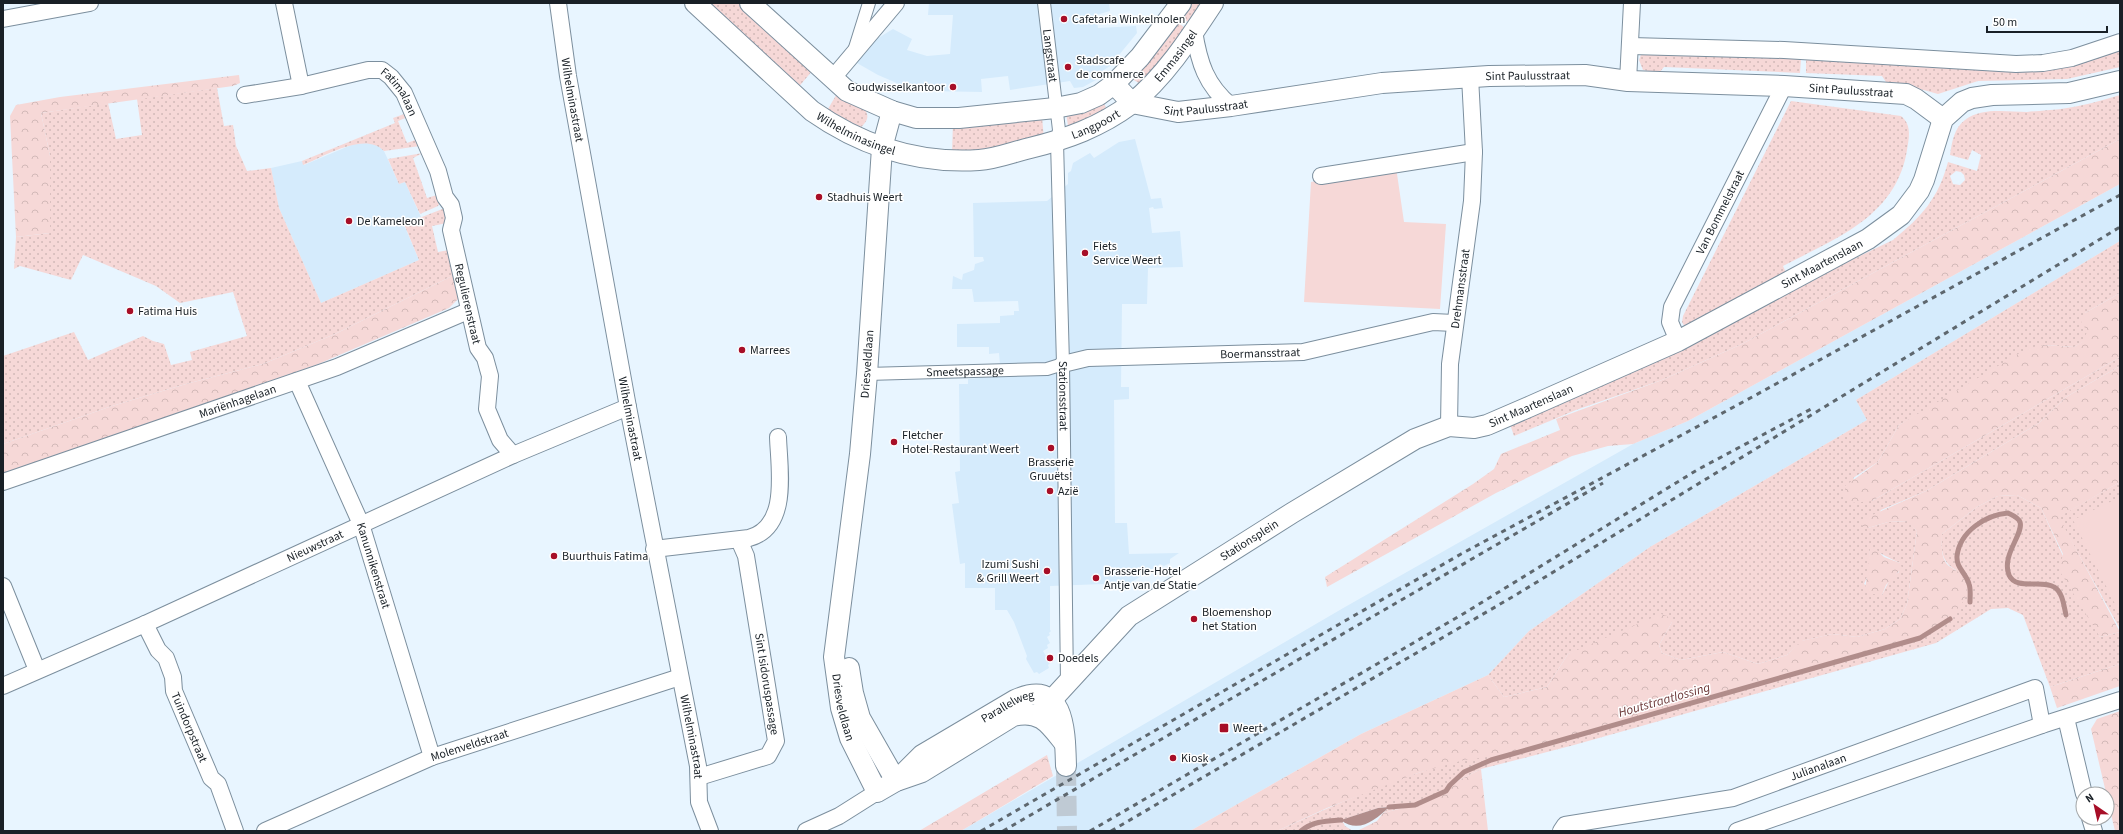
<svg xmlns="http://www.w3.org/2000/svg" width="2123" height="834" font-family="'Source Sans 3',sans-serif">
  <defs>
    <pattern id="grass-dots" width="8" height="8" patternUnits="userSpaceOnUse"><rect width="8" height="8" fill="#f6d8d7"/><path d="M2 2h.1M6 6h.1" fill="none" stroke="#d2b9b8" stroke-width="1.8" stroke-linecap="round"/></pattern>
    <pattern id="forest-crowns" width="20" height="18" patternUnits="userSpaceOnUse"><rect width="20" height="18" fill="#f6d8d7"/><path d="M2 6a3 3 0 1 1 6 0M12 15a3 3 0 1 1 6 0" fill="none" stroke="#d2b9b8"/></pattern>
  </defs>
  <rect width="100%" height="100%" fill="#e8f5ff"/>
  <path fill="#d5ebfc" d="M929,3h180l1,8 -14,4 2,13 38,-2 1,7 -27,33 -14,9v5l-13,7 -9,1 -4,-7 -60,9 -2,-14 -27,3 1,13 -53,-1 -30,-7 -21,-9 -21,-12 13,-20 23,-14 19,10 -5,11 20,6 23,-2 3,-39h-25z
    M1135,139l16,60 10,-1 2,10 -9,1 -1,-2 -4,1 3,25 28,-2 3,36 -35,1 -1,36h-25l-1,83h8v12l-15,1 1,123h12l2,31 50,-1 -9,6v4l-6,3 -4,-2 -30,19 -80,3v44l1,1 -2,2 1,2 -3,2 3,6 -3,2 1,3 -5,3 7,12 -2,2 1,3 -10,6 -2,-2 -3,1 -8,-14 1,-3 -13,-34 -7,-12h-12v-22h-30v-25l-5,1 -8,-60 7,-1 -4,-31 5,-1 -1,-87h9v-5l33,-3 -2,-23 -10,1v-7h-32v-23l43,-1v-7l14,-1v-4h5l-1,-10 -44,1 -2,-13h-20l1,-13 9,4 1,-6 11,-4 1,-6 9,-3 -1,-4h-9l-1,-54 74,-2 21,-17v-11l3,-2 2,-8 17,-10 4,5 25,-16z
    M368,142l12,4 4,5 15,33 6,-2 16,35 -17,8 15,35 -98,43 -42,-95 -8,-40 31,-7 2,4 52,-22z
    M2120,184v57l-264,159 11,20 -217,127 -121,84 -41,44 -127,59 -171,97h-229l384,-224 288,-163 55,-23z"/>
  <path fill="url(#grass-dots)" fill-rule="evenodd" d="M701,3h38l74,67 -17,20z
    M1191,3h13l-12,22 -11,-8z
    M1177,22l11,8 -44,56 -12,-7z
    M2120,47v20l-53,12 -89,2 -40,13 -40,-11 -12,-1 -4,-6 -76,-3v-14l212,10z
    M1647,51l154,8 -1,14 -136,-6 -5,6 -16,-3 -4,-10 3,-8z
    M217,88l7,38 9,-1 3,21 11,25 24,-3 8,40 42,95 98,-43 -15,-36 41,-16 2,15 -15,3 6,26 11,-2 7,24 -121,60 -72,30 -77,20 -74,22 -109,38v-88l71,-24 14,28 55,-24 10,5 11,3 7,21 21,-5 -2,-8 57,-16 -14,-44 -53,11 -24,-17 -73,-31 -12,25 -51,-14 -6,3 2,-32 34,-4v-77l-9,-43 67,-10 8,36 26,-4 -5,-36z
    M838,92c14,8 43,19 22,36l-35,-14z
    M2120,95v44l-378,205 -80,36 -86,30 -62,26 -4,-12 383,-184c29,-24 45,-41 55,-78l29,9 4,-16 -9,-5 -4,10 -18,-5c2,-13 4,-27 15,-35 16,-13 43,-8 62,-8 11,-1 23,-2 34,-3 20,-3 40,-8 59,-14zM1956,171l5,1 3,3 1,5 -5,5 -7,-1 -3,-8z
    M1791,101l110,15c11,9 8,21 6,34 -11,67 -71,88 -124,116l3,7 -101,54 -3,-5 1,-6z
    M1104,103l3,8 -38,21 -3,-19z
    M407,113l1,4 -10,4 9,22 11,-4 2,7 -36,5c-19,-20 -59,5 -81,14l-1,-4 93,-38 -2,-5z
    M1042,117l2,22 -63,12 -29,2 1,-31z
    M423,153l-10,5 14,40 10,-3 3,7 -2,4 -18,8 -15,-32 -6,2 -11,-25z
    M2120,241v52l-35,20 3,18 -3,10 -11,6 -30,-2 -145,80 -21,37 -25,16 19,23 248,-144v9l-54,31 -27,26 -113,68 -45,19 -13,18 20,-6 20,-1 9,10 -10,73 -7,15 -15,10 -28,8 -25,-3 -30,7 -15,14 -29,9 -35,-12 -42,8 -19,-7 -3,-8 13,-23 -104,32 -21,33 -43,10 -16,-22 41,-44 121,-84 217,-127 -11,-20zM1870,549c11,3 19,10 30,14l-1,9 -8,5 -9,18 -18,-11 5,-11z
    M2120,482v147l-62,-112z
    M2017,495l24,13 59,129 20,-5v32l-70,23 -27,-72 -15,-7 -17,1 -55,34 -362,102 -93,24 -31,16 -3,6 -32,14 -32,8 6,-6 -11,1 -36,12 3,6 8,5h-76c60,-27 121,-55 185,-71 16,-4 33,-4 49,-6l409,-117 36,-67c-15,-8 -15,-20 -14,-36l35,-27 21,-11z"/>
  <path fill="url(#forest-crowns)" d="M239,75l1,8 -7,3 -192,27 9,43v77l-34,4 -6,-121 6,-11 44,-8z
    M2120,139v45l-432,237 -55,23 -25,2 -36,10 -76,37 -169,94 -2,-10 148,-93 21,-15 7,-15 59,-24 -4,-11 106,-39 80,-36z
    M456,274l3,24 -10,10 -133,57 -313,109v-30l109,-38 74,-22 77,-20 72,-30z
    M2120,293v64l-248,144 -22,2 -5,-8v-9l33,-24 21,-37 129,-77 16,-3 30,2 10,-6 3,-10 -6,-9 4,-9z
    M2120,366v116l-61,35 61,115 -20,5 -41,-67 4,-16 -22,-46 -24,-13 -19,1 -21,11 -35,27c0,10 -2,25 7,32 4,3 9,5 12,9 21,27 -24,51 -41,62l-409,117 -47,6 -46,13 -91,35 -50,23h-87l171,-97 127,-59 16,22 43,-10 21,-33 93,-40 6,2 5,6 -13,23 3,8 19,7 42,-8 35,12 29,-9 14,-14 31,-7 25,3 28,-8 15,-10 7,-15 10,-73 -10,-10 -19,1 -20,6 -7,-3v-5l65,-29 113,-68 27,-26z
    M1875,548l9,9 16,6 2,5 -16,17 -4,10 -9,-1 -8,-4 5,-41z
    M2120,664v22l-63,22 -7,-21z
    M2120,711v120h-5l-24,-102 6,-10z
    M1047,755l6,21 -92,55h-42z
    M1481,769l7,62h-131l20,-10 6,-8 32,-8 31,-14 4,-6z"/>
  <path fill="#f6d8d7" d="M1396,167l8,55 42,2 -6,85 -136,-7 7,-120z
    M2120,497v117l-47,-94z"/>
  <path fill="#b18d8b" d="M1389,807c-13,13 -31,27 -48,13l37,-12z"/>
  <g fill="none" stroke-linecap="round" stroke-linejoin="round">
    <path stroke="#b18d8b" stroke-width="5" d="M1970,602c0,-6 1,-13 -1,-18 -3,-11 -13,-16 -12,-28 3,-25 29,-41 51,-43 4,2 10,4 12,9 4,12 -19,33 -11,53 7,16 33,4 45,12 9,5 10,20 12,28
      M1389,807l26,-2 31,-14 4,-6 14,-13 27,-12 429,-122 30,-19
      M1301,831c12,-10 26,-10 40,-11"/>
    <path stroke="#bfcad4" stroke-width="20" stroke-dasharray="20 10" stroke-linecap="butt" d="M1066,766l1,65"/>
    <defs>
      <g id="pedestrian">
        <path id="s1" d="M1044,3l15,127 -2,12 6,222 4,320"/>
        <path d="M854,51l15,-48"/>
        <path id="s2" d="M867,374l180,-5 16,-5"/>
      </g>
      <g id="minor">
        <path d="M284,3l17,83"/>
        <path id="s3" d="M558,3l10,73 60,331 70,359 1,36 11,29"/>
        <path d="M3,19l87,-16"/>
        <path d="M1194,31c5,32 12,54 37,75"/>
        <path d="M1631,46l153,4 232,14 27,-1 29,-5 48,-16"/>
        <path d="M832,79l64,-76"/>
        <path d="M1628,81l4,-78"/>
        <path id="s4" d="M245,95l56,-9 67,-16h14l9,7 13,16 34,78 7,26 6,8 3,13 -3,12 27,118 7,10 5,18 -3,33 13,31 13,15"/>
        <path d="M1321,176l153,-24"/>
        <path id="s5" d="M1678,341l-8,-19 2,-15 112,-221"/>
        <path id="s6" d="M1063,364l25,-6 215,-6 130,-30 21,1"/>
        <path id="s7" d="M297,381l64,143 71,233"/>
        <path id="s8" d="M1449,426l1,-62 22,-163 2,-49 -4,-75"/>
        <path id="s9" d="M3,482l334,-115 131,-56"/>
        <path d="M654,549l95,-11c41,-11 30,-69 29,-101"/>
        <path d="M3,586l34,84"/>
        <path id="s10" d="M145,624l13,26 8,8 7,19 1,14 37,87 7,6 17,47"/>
        <path id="s11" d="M3,686l142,-62 368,-169 115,-48"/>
        <path d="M2066,718l18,76"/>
        <path d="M699,777l69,-21 8,-15 -30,-185 -7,-16"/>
        <path d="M2090,818l4,13"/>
        <path id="s12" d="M265,831l167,-74 248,-80"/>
        <path d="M806,831l33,-15 38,-24"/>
        <path id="s13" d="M1561,831l4,-6 168,-27 302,-110 7,37"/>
        <path d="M1737,831l305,-106 78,-25"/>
      </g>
      <g id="tertiary">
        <path id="s14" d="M695,3l117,108c50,35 106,53 167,49 17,-1 34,-8 51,-12 37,-9 70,-21 101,-44 33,-26 59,-66 82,-101"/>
        <path d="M750,3l97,88 45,20 24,7h43l96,-10 26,-5 18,-8 15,-11 26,-27 41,-54"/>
        <path id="s15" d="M1114,84l18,19 46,9 53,-6 151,-23 107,-7 96,-1 43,6 156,5 122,8 10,5 27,20"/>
        <path id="s16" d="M892,111l-10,37 -15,226 -7,80 -26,203 7,51 9,30 27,54 19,-11 26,-9 91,-56c28,-7 37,9 52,28"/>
        <path d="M849,668l4,25 7,25 36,63"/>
        <path id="s17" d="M1037,716l92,-100 163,-103 123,-74 34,-13 25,2 13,-3 44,-19 147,-65 190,-102 33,-24 18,-24 5,-11 19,-61 19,-17 10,-4 20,-3 77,-2 51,-12"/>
        <path id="s18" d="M897,780l25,-25 93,-55c50,-23 50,31 51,66"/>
      </g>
    </defs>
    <use href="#pedestrian" stroke="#7c8f9e" stroke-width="14"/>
    <use href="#minor" stroke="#7c8f9e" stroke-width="18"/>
    <use href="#tertiary" stroke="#7c8f9e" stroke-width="22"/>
    <use href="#pedestrian" stroke="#fff" stroke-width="12"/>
    <use href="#minor" stroke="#fff" stroke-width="16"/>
    <use href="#tertiary" stroke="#fff" stroke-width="20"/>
    <path stroke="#5e676e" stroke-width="3" stroke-dasharray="5 5" stroke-linecap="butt" d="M981,831l480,-277 293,-158 366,-201
      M1003,831l600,-348
      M1090,831l373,-217 234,-144 116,-62
      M1111,831l403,-235 606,-369"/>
  </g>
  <g fill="#a70e27" stroke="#fff" stroke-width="1.5">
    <circle cx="1064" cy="19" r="4"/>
    <circle cx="1068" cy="67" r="4"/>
    <circle cx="953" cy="87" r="4"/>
    <circle cx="819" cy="197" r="4"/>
    <circle cx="349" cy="221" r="4"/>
    <circle cx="1085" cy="253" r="4"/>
    <circle cx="130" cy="311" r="4"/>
    <circle cx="742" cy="350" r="4"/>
    <circle cx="894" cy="442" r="4"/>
    <circle cx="1051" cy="448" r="4"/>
    <circle cx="1050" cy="491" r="4"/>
    <circle cx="554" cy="556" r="4"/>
    <circle cx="1047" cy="571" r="4"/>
    <circle cx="1096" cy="578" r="4"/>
    <circle cx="1194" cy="619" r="4"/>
    <circle cx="1050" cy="658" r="4"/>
    <rect x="1219" y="723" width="10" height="10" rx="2"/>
    <circle cx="1173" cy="758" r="4"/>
  </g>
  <g text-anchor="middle" stroke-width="3" stroke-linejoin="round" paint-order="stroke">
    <g font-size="12" fill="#192026" stroke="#fff" text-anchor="start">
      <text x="1072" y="23">Cafetaria Winkelmolen</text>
      <text x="1076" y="64">Stadscafe<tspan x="1076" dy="14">de commerce</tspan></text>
      <text x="945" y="91" text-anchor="end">Goudwisselkantoor</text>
      <text x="827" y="201">Stadhuis Weert</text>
      <text x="357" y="225">De Kameleon</text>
      <text x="1093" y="250">Fiets<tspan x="1093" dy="14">Service Weert</tspan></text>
      <text x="138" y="315">Fatima Huis</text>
      <text x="750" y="354">Marrees</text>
      <text x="902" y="439">Fletcher<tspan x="902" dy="14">Hotel-Restaurant Weert</tspan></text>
      <text x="1051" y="466" text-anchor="middle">Brasserie<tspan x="1051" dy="14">Gruuëts!</tspan></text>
      <text x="1058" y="495">Azië</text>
      <text x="562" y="560">Buurthuis Fatima</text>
      <text x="1039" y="568" text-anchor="end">Izumi Sushi<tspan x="1039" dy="14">&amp; Grill Weert</tspan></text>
      <text x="1104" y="575">Brasserie-Hotel<tspan x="1104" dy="14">Antje van de Statie</tspan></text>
      <text x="1202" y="616">Bloemenshop<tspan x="1202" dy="14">het Station</tspan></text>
      <text x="1058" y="662">Doedels</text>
      <text x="1233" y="732">Weert</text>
      <text x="1181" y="762">Kiosk</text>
    </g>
    <g font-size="12" fill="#192026" stroke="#fff">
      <text dy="4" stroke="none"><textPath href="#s14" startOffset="566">Emmasingel</textPath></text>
      <text dy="4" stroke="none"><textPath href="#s1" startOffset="53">Langstraat</textPath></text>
      <text dy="4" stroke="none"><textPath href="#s15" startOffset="425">Sint Paulusstraat</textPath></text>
      <text dy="4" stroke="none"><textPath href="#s15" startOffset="749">Sint Paulusstraat</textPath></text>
      <text dy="4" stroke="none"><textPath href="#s4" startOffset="168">Fatimalaan</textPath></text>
      <text dy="4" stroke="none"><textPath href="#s3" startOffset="98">Wilhelminastraat</textPath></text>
      <text dy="4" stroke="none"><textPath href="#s15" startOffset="101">Sint Paulusstraat</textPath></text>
      <text dy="4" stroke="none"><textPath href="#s14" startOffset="459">Langpoort</textPath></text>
      <text dy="4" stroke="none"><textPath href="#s14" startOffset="209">Wilhelminasingel</textPath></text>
      <text dy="4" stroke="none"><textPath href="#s5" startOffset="142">Van Bommelstraat</textPath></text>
      <text dy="4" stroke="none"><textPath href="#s17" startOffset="919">Sint Maartenslaan</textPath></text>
      <text dy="4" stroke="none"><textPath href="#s8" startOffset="138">Drehmansstraat</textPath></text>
      <text dy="4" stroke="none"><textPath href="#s4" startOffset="395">Regulierenstraat</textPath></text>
      <text dy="4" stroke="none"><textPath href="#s6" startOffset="198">Boermansstraat</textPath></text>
      <text transform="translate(867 364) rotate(-86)" y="4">Driesveldlaan</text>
      <text dy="4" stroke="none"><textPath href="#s2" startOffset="98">Smeetspassage</textPath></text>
      <text dy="4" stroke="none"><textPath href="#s1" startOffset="394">Stationsstraat</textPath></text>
      <text dy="4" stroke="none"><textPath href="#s9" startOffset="248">Mariënhagelaan</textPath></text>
      <text dy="4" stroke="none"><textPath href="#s17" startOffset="595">Sint Maartenslaan</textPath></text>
      <text dy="4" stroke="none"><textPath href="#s3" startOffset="422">Wilhelminastraat</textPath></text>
      <text dy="4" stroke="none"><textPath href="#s17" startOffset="278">Stationsplein</textPath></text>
      <text dy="4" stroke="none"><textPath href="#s11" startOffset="342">Nieuwstraat</textPath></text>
      <text dy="4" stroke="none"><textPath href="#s7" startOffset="200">Kanunnikenstraat</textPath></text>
      <text transform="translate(767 684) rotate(81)" y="4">Sint Isidoruspassage</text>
      <text dy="4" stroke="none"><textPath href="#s16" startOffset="601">Driesveldlaan</textPath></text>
      <text dy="4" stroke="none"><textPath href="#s18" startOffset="134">Parallelweg</textPath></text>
      <text dy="4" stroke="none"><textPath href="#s10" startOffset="114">Tuindorpstraat</textPath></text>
      <text dy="4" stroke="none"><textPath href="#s3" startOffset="746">Wilhelminastraat</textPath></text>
      <text dy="4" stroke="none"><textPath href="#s12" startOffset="222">Molenveldstraat</textPath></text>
      <text dy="4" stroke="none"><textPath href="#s13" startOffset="268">Julianalaan</textPath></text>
    </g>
    <g font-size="13" font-style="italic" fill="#6c3838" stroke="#fff">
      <text transform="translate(1664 699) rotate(-16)" y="5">Houtstraatlossing</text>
    </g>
  </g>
  <rect width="2123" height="834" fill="none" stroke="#192026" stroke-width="8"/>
  <g transform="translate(2095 806) rotate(326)"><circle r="19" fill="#ffffff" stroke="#a3a6a8"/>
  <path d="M0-3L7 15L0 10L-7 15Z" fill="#a70e27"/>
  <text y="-6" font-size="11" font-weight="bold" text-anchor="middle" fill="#192026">N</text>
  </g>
  <path d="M1987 26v6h120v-6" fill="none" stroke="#192026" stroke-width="2"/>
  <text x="1993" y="26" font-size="12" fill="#192026" stroke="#ffffff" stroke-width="3" paint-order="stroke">50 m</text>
</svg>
